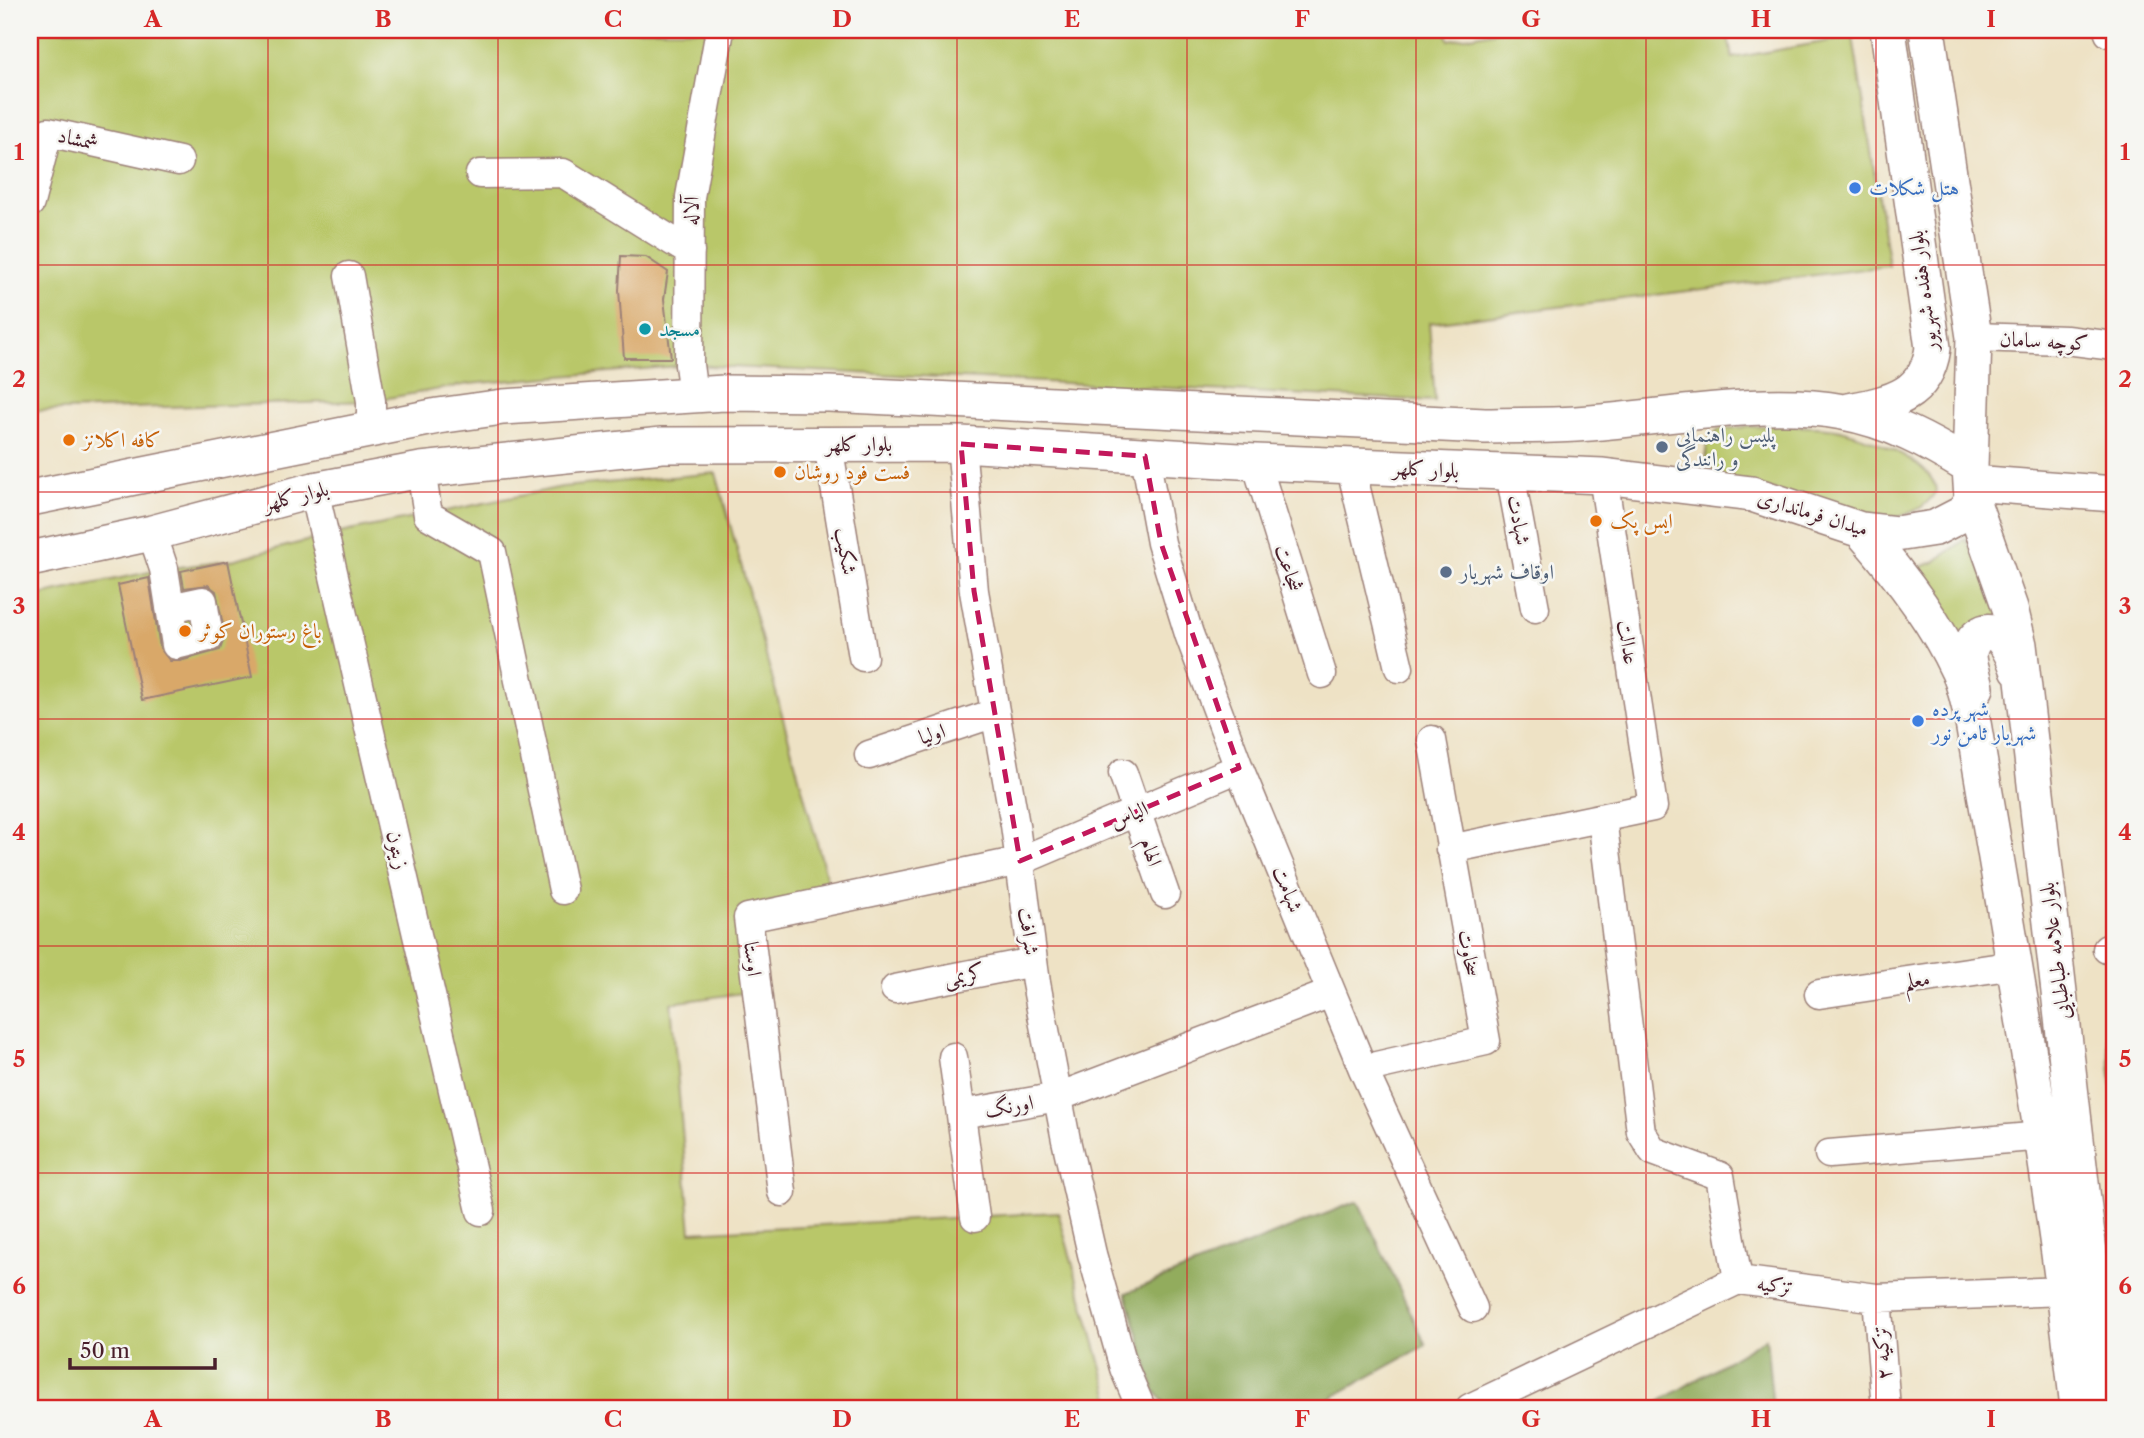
<svg xmlns="http://www.w3.org/2000/svg" width="2144" height="1438" font-family="'Libre Caslon Text',Amiri,serif">
  <rect width="100%" height="100%" fill="#f6f6f2"/>
  <filter id="ink" filterUnits="userSpaceOnUse"><feTurbulence type="fractalNoise" baseFrequency=".0143" numOctaves="2"/><feDisplacementMap in="SourceGraphic" scale="14" xChannelSelector="R" yChannelSelector="G"/><feConvolveMatrix kernelMatrix="1 2 1 2 8 2 1 2 1" color-interpolation-filters="sRGB"/></filter>
  <filter id="wash" filterUnits="userSpaceOnUse"><feTurbulence type="fractalNoise" baseFrequency=".00686" numOctaves="4" result="noise"/><feDisplacementMap in="SourceGraphic" scale="28" xChannelSelector="R" yChannelSelector="G"/><feGaussianBlur stdDeviation="1.57" result="paint"/><feColorMatrix in="noise" values="0 0 0 0 0 0 0 0 0 0 0 0 0 0 0 0 0 1.4 0 .05"/><feComposite in="paint" operator="in"/></filter>
  <g filter="url(#wash)">
    <rect width="100%" height="100%" fill="#eee2c5"/>
    <path fill="#b9c769" stroke="#82734a" stroke-width="2" d="M30,30h1416l3,10 54,-10h224l5,28 121,-21 36,229 -460,57 6,78 -746,-36 -220,19 -98,17 -341,10z
      M1780,425c18,2 38,1 56,4 25,5 98,32 100,62 -11,19 -28,24 -48,27l-166,-40 -16,-16 1,-21 13,-12z
      M716,473l114,417 -91,18 11,84 -79,11 20,229 367,-20 55,196h-1083v-811l134,-28 64,-8 98,-25 236,-49z
      M1966,539l41,84 -47,18 -52,-69 26,-10z
      M2114,981v125l-10,-104z"/>
    <path fill="#92ac5d" stroke="#6e6644" stroke-width="2" d="M1358,1201l68,144 -113,63h-145l-14,-19 -28,-96z
      M1766,1338l7,70h-124z"/>
    <g id="blocks">
      <path fill="#d9a869" d="M621,256l25,1 22,15 -4,27 7,59h-47l-5,-68z
        M228,561l24,116 -110,23 -24,-115 31,-7 11,70 10,13h10l40,-11 5,-15 -9,-44 -8,-6 -24,3 -3,-17z"/>
    </g>
  </g>
  <g filter="url(#ink)">
    <use href="#blocks" fill-opacity="0" stroke="#9c8078" stroke-width="2"/>
    <g fill="none" stroke-linecap="round" stroke-linejoin="round">
      <defs>
        <path id="minor" d="M2108,30l1,3
          M480,174l83,-1 127,79
          M30,203l18,-71 131,29
          M349,276l22,125v30
          M1974,337l92,3 48,6
          M693,394l-4,-29 1,-168 30,-167
          M828,444l35,213
          M961,444l13,147 41,234 21,158 30,157 26,114 32,114 17,40
          M1145,456l16,87 28,91 50,134 124,301 110,239
          M1256,462l66,212
          M1350,464l49,204
          M421,470l7,45 64,37 71,338
          M1510,473l25,135
          M314,490l167,721
          M152,533l12,36 12,76 33,-8 -6,-36 -33,7
          M869,755l126,-42
          M1123,773l42,121
          M1602,818l39,314 12,19 67,25 18,104
          M1450,849l203,-42 -50,-331
          M2107,949l7,-1
          M895,989l138,-27
          M1819,994l196,-29
          M953,1057l22,160
          M1363,1069l123,-28 -54,-301
          M961,1114l97,-17 273,-104
          M1829,1154l214,-18
          M782,1192l-34,-274 272,-57 219,-93
          M1877,1298l9,110
          M1470,1408l268,-128 139,18 189,-7"/>
        <path id="major" d="M1927,30l47,307 -4,130
          M1849,411c41,-8 77,-14 84,-63l-45,-318
          M1972,483l142,11
          M30,498l408,-82 65,-9 221,-14 105,1 656,32c30,-1 61,0 91,-2 83,-5 185,-27 267,-12 46,8 88,31 127,55l2,33 -8,13 -29,15 -39,6 -35,-4 -109,-36 -149,-18 -347,-14 -295,-18 -299,1 -241,25 -107,20 -162,43 -122,26
          M1972,500l38,108 9,37 88,763
          M1861,530c34,39 75,92 97,140 7,14 10,32 14,47 39,230 81,459 106,691
          M1976,688c-1,-10 -7,-22 -7,-33 0,-7 4,-15 9,-19 21,-17 35,19 40,33"/>
      </defs>
      <use href="#minor" stroke="#9c8078" stroke-width="31"/>
      <use href="#major" stroke="#9c8078" stroke-width="38"/>
      <use href="#minor" stroke="#fff" stroke-width="28"/>
      <use href="#major" stroke="#fff" stroke-width="35"/>
    </g>
  </g>
  <path fill="none" stroke="#c2185b" stroke-width="5" stroke-dasharray="14 9" stroke-linejoin="round" d="M961,444l184,12 16,87 78,225 -219,93 -46,-270z"/>
  <path fill="none" stroke="#d62828" stroke-width="2" stroke-opacity="0.55" d="M268,30v1378M498,30v1378M728,30v1378M957,30v1378M1187,30v1378M1416,30v1378M1646,30v1378M1876,30v1378M30,265h2084M30,492h2084M30,719h2084M30,946h2084M30,1173h2084"/>
  <g fill="#3f7fe0" stroke="#f6f6f2" stroke-width="2.5">
    <circle cx="1855" cy="188" r="7"/>
    <circle cx="1918" cy="721" r="7"/>
  </g>
  <circle fill="#0f9aa8" stroke="#f6f6f2" stroke-width="2.5" cx="645" cy="329" r="7"/>
  <g fill="#e8710a" stroke="#f6f6f2" stroke-width="2.5">
    <circle cx="69" cy="440" r="7"/>
    <circle cx="780" cy="472" r="7"/>
    <circle cx="1596" cy="521" r="7"/>
    <circle cx="185" cy="631" r="7"/>
  </g>
  <g fill="#5c6f8a" stroke="#f6f6f2" stroke-width="2.5">
    <circle cx="1662" cy="447" r="7"/>
    <circle cx="1446" cy="572" r="7"/>
  </g>
  <g text-anchor="middle" stroke-width="5" stroke-linejoin="round" paint-order="stroke">
    <g font-size="21" fill="#4a1f2b" stroke="#f6f6f2">
      <text transform="translate(78 139) rotate(12)" y="7">شمشاد</text>
      <text transform="translate(691 211) rotate(-87)" y="7">آلاله</text>
      <text transform="translate(1923 291) rotate(-97)" y="7">بلوار هفده شهریور</text>
      <text transform="translate(2044 341) rotate(3)" y="7">کوچه سامان</text>
      <text x="859" y="451">بلوار کلهر</text>
      <text transform="translate(1426 469) rotate(3)" y="7">بلوار کلهر</text>
      <text transform="translate(296 496) rotate(-14)" y="7">بلوار کلهر</text>
      <text transform="translate(1813 513) rotate(17)" y="7">میدان فرمانداری</text>
      <text transform="translate(1519 520) rotate(79)" y="7">شهادت</text>
      <text transform="translate(846 551) rotate(81)" y="7">شکیب</text>
      <text transform="translate(1289 568) rotate(73)" y="7">شجاعت</text>
      <text transform="translate(1628 642) rotate(81)" y="7">عدالت</text>
      <text transform="translate(932 734) rotate(-18)" y="7">اولیا</text>
      <text transform="translate(1129 815) rotate(-23)" y="7">الیاس</text>
      <text transform="translate(398 850) rotate(77)" y="7">زیتون</text>
      <text transform="translate(1151 852) rotate(71)" y="7">الهام</text>
      <text transform="translate(1288 889) rotate(68)" y="7">شهامت</text>
      <text transform="translate(1029 931) rotate(82)" y="7">شرافت</text>
      <text transform="translate(2055 951) rotate(-97)" y="7">بلوار علامه طباطبایی</text>
      <text transform="translate(1469 953) rotate(80)" y="7">سخاوت</text>
      <text transform="translate(753 959) rotate(83)" y="7">اوستا</text>
      <text transform="translate(964 975) rotate(-11)" y="7">کریمی</text>
      <text transform="translate(1917 980) rotate(-8)" y="7">معلم</text>
      <text transform="translate(1009 1106) rotate(-10)" y="7">اورنگ</text>
      <text transform="translate(1775 1285) rotate(7)" y="7">تزکیه</text>
      <text transform="translate(1882 1353) rotate(-95)" y="7">تزکیه ۲</text>
    </g>
    <g font-size="21" fill="#366cbe" stroke="#f6f6f2" text-anchor="start">
      <text x="1869" y="195">هتل شکلات</text>
      <text x="1932" y="716">شهر پرده<tspan x="1932" dy="24">شهریار ثامن نور</tspan></text>
    </g>
    <g font-size="21" fill="#0d838f" stroke="#f6f6f2" text-anchor="start">
      <text x="659" y="336">مسجد</text>
    </g>
    <g font-size="21" fill="#4e5e75" stroke="#f6f6f2" text-anchor="start">
      <text x="1676" y="442">پلیس راهنمایی<tspan x="1676" dy="24">و رانندگی</tspan></text>
      <text x="1460" y="579">اوقاف شهریار</text>
    </g>
    <g font-size="21" fill="#c56008" stroke="#f6f6f2" text-anchor="start">
      <text x="83" y="447">کافه اکلانز</text>
      <text x="794" y="479">فست فود روشان</text>
      <text x="1610" y="528">ایس پک</text>
      <text x="199" y="638">باغ رستوران کوثر</text>
    </g>
  </g>
  <rect width="2144" height="1438" fill="none" stroke="#f6f6f2" stroke-width="77"/>
  <path d="M70 1358v10h145v-10" fill="none" stroke="#4a1f2b" stroke-width="3.5"/>
  <text x="80" y="1358" font-size="21" fill="#4a1f2b" stroke="#f6f6f2" stroke-width="5" paint-order="stroke">50 m</text>
  <rect x="38" y="38" width="2068" height="1362" fill="none" stroke="#d62828" stroke-width="2.5"/>
  <g font-size="23" text-anchor="middle" font-weight="bold" fill="#d62828">
    <text x="153" y="27">A</text>
    <text x="383" y="27">B</text>
    <text x="613" y="27">C</text>
    <text x="842" y="27">D</text>
    <text x="1072" y="27">E</text>
    <text x="1302" y="27">F</text>
    <text x="1531" y="27">G</text>
    <text x="1761" y="27">H</text>
    <text x="1991" y="27">I</text>
    <text x="19" y="160">1</text>
    <text x="2125" y="160">1</text>
    <text x="19" y="387">2</text>
    <text x="2125" y="387">2</text>
    <text x="19" y="614">3</text>
    <text x="2125" y="614">3</text>
    <text x="19" y="840">4</text>
    <text x="2125" y="840">4</text>
    <text x="19" y="1067">5</text>
    <text x="2125" y="1067">5</text>
    <text x="19" y="1294">6</text>
    <text x="2125" y="1294">6</text>
    <text x="153" y="1427">A</text>
    <text x="383" y="1427">B</text>
    <text x="613" y="1427">C</text>
    <text x="842" y="1427">D</text>
    <text x="1072" y="1427">E</text>
    <text x="1302" y="1427">F</text>
    <text x="1531" y="1427">G</text>
    <text x="1761" y="1427">H</text>
    <text x="1991" y="1427">I</text>
  </g>
</svg>
